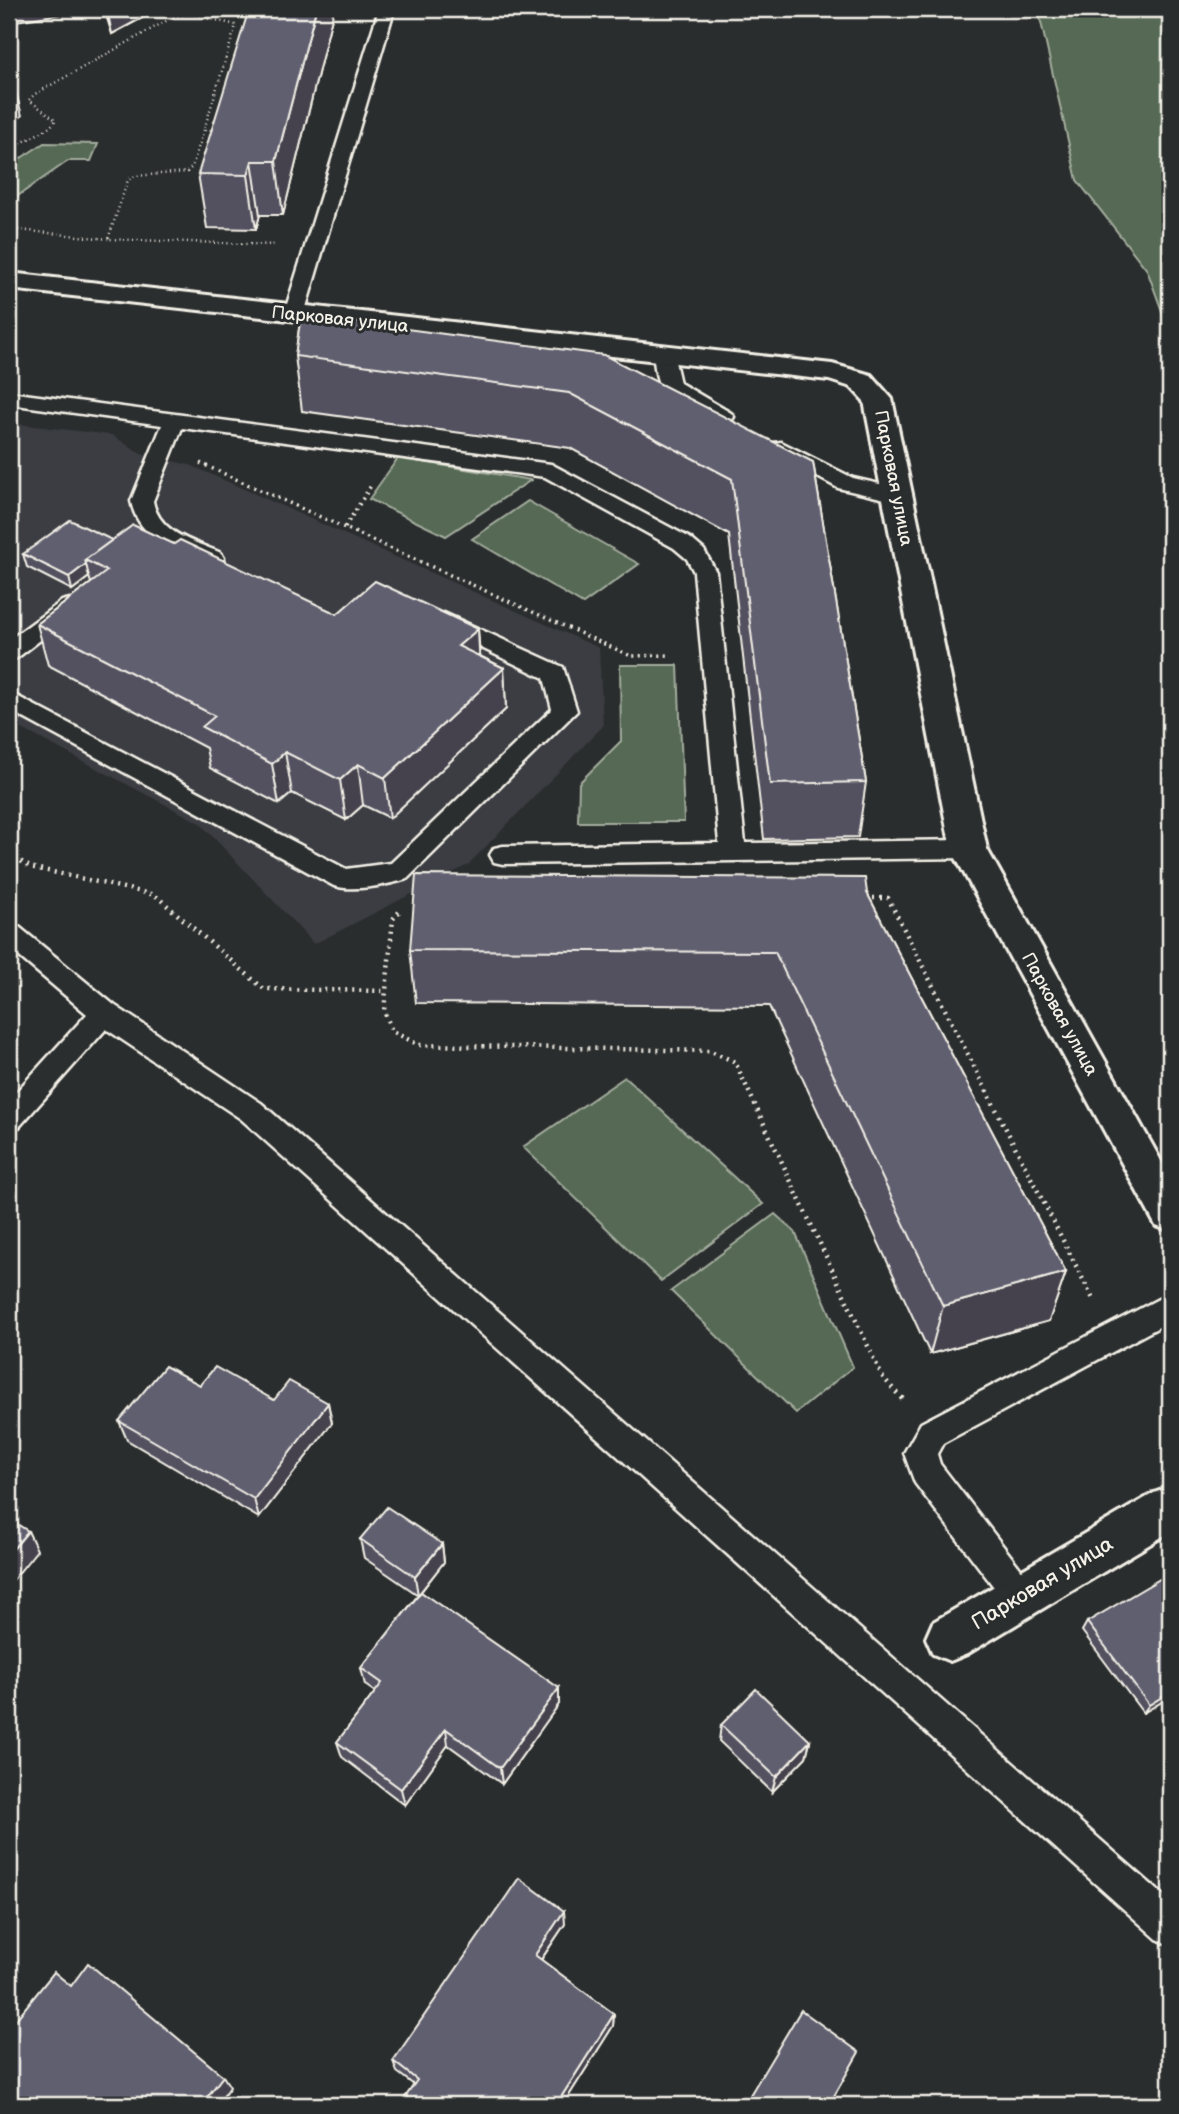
<svg xmlns="http://www.w3.org/2000/svg" width="1179" height="2114" font-family="'Balsamiq Sans',sans-serif">
  <rect width="100%" height="100%" fill="#2a2d2e"/>
  <filter id="ink" filterUnits="userSpaceOnUse"><feTurbulence type="fractalNoise" baseFrequency=".0143" numOctaves="2"/><feDisplacementMap in="SourceGraphic" scale="14" xChannelSelector="R" yChannelSelector="G"/><feConvolveMatrix kernelMatrix="1 2 1 2 8 2 1 2 1" color-interpolation-filters="sRGB"/></filter>
  <g filter="url(#ink)">
    <path fill="#3a3c42" d="M9,423l103,12 29,19 49,11 409,183 4,78 -135,139 -154,79 -114,-121 -191,-101z"/>
    <path fill="#556954" stroke="#a4ad9e" stroke-width="2" d="M1038,9h132v324l-23,-63 -70,-90z
      M44,143l54,1 -7,17h-23l-59,41v-36z
      M398,458l133,22 -85,56 -77,-37z
      M528,501l111,63 -56,40 -111,-65z
      M620,665h58l6,157h-106l1,-39 42,-42z
      M625,1077l138,127 -102,77 -138,-134z
      M775,1214l20,18 58,135 -57,46 -125,-122z"/>
    <g fill="none" stroke-linecap="round" stroke-linejoin="round">
      <defs>
        <path id="lane" d="M379,9h18l-4,5 -89,300 -3,4h-14l-3,-4z
          M663,347l10,6 7,30 51,30 3,4 -3,4c-13,4 -58,-20 -68,-31 -8,-10 -8,-25 -10,-37z
          M9,392l542,72 139,74 14,12 12,22 29,271 224,-3 9,2 4,7 -4,7 -9,2 -466,6 -9,-2 -4,-7 4,-7 9,-2 216,-3 -25,-271 -7,-13 -13,-11 -129,-71 -363,-49 -29,73c6,33 41,40 68,52l3,5 -3,5 -8,2c-34,-9 -75,-26 -82,-64l31,-76 -153,-21z
          M781,442l72,36 53,12 3,5 -11,7 -60,-14 -65,-35 -3,-5 3,-5z
          M70,599l8,2 4,5 -4,5 -61,47 -8,2v-20l53,-39z
          M444,613l119,54 14,44 -170,168c-20,6 -53,13 -73,7l-325,-176v-18l337,177 45,-6 161,-154 -8,-31 -108,-52 -4,-5 4,-5z
          M9,923l9,3 96,79 147,98 909,798v44l-13,-6 -916,-820 -135,-90 -87,98 -10,3v-30l78,-86 -78,-66z
          M1170,1293v28l-227,122 -6,11 3,10 93,121 5,11 -5,11 -12,5 -12,-5 -94,-124 -11,-30 17,-30z"/>
        <path id="street" d="M9,273l823,91 39,11 21,24 95,450 183,328v54l-14,-5 -205,-377 -87,-448 -13,-14 -22,-7 -820,-91z
          M1170,1487v45l-203,122 -17,7 -17,-7 -7,-16 7,-16 221,-129z"/>
      </defs>
      <use href="#lane" stroke="#f4f1e8" stroke-width="5"/>
      <use href="#street" stroke="#f4f1e8" stroke-width="6"/>
      <path stroke="#f4f1e8" stroke-width="2.5" stroke-dasharray="1 3.5" stroke-linecap="butt" d="M202,16l8,-7
        M204,130l-12,37 -5,5 -52,4 -7,4 -20,59 166,6
        M9,150l41,-23 6,-7 -27,-20 6,-6 140,-78 16,-2 45,11 -32,105h13
        M9,229l99,10"/>
      <path stroke="#f4f1e8" stroke-width="3.5" stroke-dasharray="2 4.5" stroke-linecap="butt" d="M200,463l431,193 41,-1
        M345,527l27,-43"/>
      <path stroke="#f4f1e8" stroke-width="4.5" stroke-dasharray="2 5" stroke-linecap="butt" d="M9,854l21,13 125,28 109,94 122,2
        M866,898h22l206,403
        M399,912l-6,7 -9,92 8,20 27,14 292,6 24,11 147,314 20,23"/>
      <path stroke="#f4f1e8" stroke-width="5" stroke-dasharray="2.5 7" stroke-linecap="butt" d="M901,1397l3,4"/>
      <use href="#lane" fill="#2a2d2e" fill-rule="evenodd"/>
      <use href="#street" fill="#2a2d2e" fill-rule="evenodd"/>
    </g>
    <path fill="#535160" stroke="#f4f1e8" stroke-width="2" d="M104,9h55l-47,25z
      M334,9l-51,206h-23l-4,14 -49,-1 -9,-54z
      M301,315l512,147 53,320 -8,55 -94,2 -35,-304 -159,-87 -268,-37 -7,-55z
      M112,540l62,4 163,70 141,15 2,27 24,12 2,41 -116,109 -27,-13 -17,15 -54,-27 -13,11 -69,-36 -4,-20 -158,-83 -11,-41 54,-41 -2,-6 -17,13 -45,-23 -4,-13z
      M867,893l199,379 -17,49 -119,33 -161,-348 -353,-3 -6,-53z
      M200,1385l74,15 54,3 4,20 -73,95 -132,-78 -8,-19z
      M360,1539l82,5 2,18 -23,30 138,112 -57,80 -54,-39 -43,60 -63,-48 -5,-15 38,-50 -10,-7 -4,-17 57,-73 -54,-37z
      M1087,1622l83,75 -27,16 -61,-82z
      M721,1725l89,16 -4,16 -34,35 -53,-51z
      M565,1924l-24,36 73,54 -1,12 -50,79h-163l14,-20 -17,-13 -4,-11z"/>
    <path fill="#44424e" stroke="#f4f1e8" stroke-width="2" d="M9,9h85l-85,13z
      M107,9h52l-47,25z
      M316,9h18l-51,206 -7,-54z
      M9,64l13,52 -13,7z
      M252,161l8,54 -4,14 -8,-54z
      M86,564l3,13 -17,13 -3,-13z
      M478,629l2,41 -22,-24z
      M504,668l2,41 -116,109 -5,-40z
      M285,752l7,41 -13,11 -7,-40z
      M358,764l5,41 -17,15 -6,-40z
      M1066,1272l-17,49 -119,33 13,-48z
      M328,1403l4,20 -73,95 -5,-19z
      M28,1531l9,19 -28,35v-31z
      M442,1544l2,18 -26,33 -3,-18z
      M559,1688v16l-57,80 -2,-16z
      M1170,1692v5l-27,16 6,-8z
      M446,1729l2,16 -43,60 -4,-16z
      M810,1741l-4,16 -34,35 4,-15z
      M564,1911l1,13 -29,43 -1,-12z
      M614,2014l-1,12 -50,79h-7z
      M223,2076l7,11 -13,18h-16z"/>
    <path fill="#615e70" stroke="#f4f1e8" stroke-width="2" d="M249,9h67l-40,152h-24l-4,14 -50,-1z
      M301,315l303,40 209,107 53,320 -96,2 -38,-305 -163,-86 -274,-37z
      M70,520l42,20 -27,20 1,4 -17,13 -46,-23z
      M133,525l41,19 6,-4 157,74 38,-33 103,48 -20,17 46,22 -119,110 -27,-14 -18,16 -55,-28 -13,12 -70,-37 13,-11 -178,-92 70,-53 -22,-11z
      M416,875l449,3 2,15 199,379 -123,34 -168,-354 -365,-2z
      M165,1366l35,19 15,-18 59,33 15,-19 39,22 -74,96 -135,-78z
      M387,1507l55,37 -27,33 -55,-38z
      M9,1519l19,12 -19,23z
      M1170,1573v119l-21,13 -62,-83z
      M421,1592l138,96 -59,80 -54,-39 -45,60 -64,-47 45,-59 -21,-15z
      M756,1689l54,52 -34,36 -55,-52z
      M519,1878l45,33 -29,44 79,59 -58,91h-156l17,-25 -24,-19z
      M88,1963l135,113 -22,29h-192v-77l45,-56 17,14z
      M801,2010l58,42 -30,53h-85z"/>
  </g>
  <g text-anchor="middle" stroke-width="6" stroke-linejoin="round" paint-order="stroke">
    <g font-size="18" fill="#f4f1e8" stroke="#2a2d2e">
      <text transform="translate(340 319) rotate(6)" y="6">Парковая улица</text>
      <text transform="translate(894 478) rotate(79)" y="6">Парковая улица</text>
      <text transform="translate(1060 1014) rotate(61)" y="6">Парковая улица</text>
    </g>
    <g font-size="21" fill="#f4f1e8" stroke="#2a2d2e">
      <text transform="translate(1042 1583) rotate(-31)" y="7">Парковая улица</text>
    </g>
  </g>
  <rect width="1179" height="2114" fill="none" stroke="#2a2d2e" stroke-width="35"/>
  <rect x="18" y="18" width="1144" height="2079" fill="none" stroke="#f4f1e8" stroke-width="2.5" filter="url(#ink)"/>
</svg>
